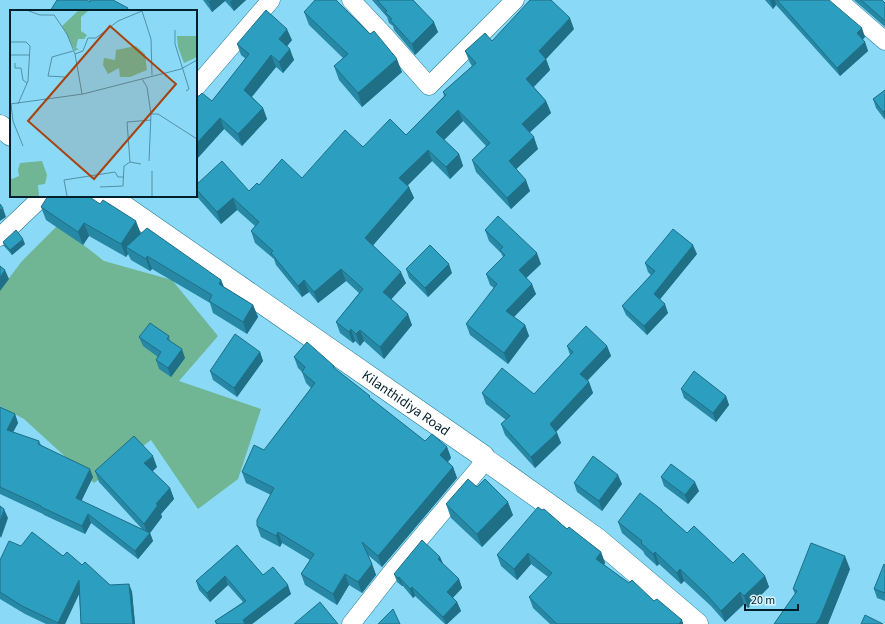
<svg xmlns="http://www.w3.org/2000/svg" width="885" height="624" font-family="'Source Sans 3',sans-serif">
  <rect width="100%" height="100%" fill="#8adaf7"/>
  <path fill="#70b594" d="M58,225l46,36 68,19 46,56 -39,45 82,28 -23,70 -40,30 -47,-69 -57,43 -70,-64 -24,-13v-116l22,-29z"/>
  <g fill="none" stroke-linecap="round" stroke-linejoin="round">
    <defs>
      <path id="minor" d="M351,0l34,36 44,50 86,-86
        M838,0l47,41
        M196,87l75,-87
        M0,237l43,-41
        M351,624l40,-51 95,-113"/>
      <g id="tertiary">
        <path d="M0,126l11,9"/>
        <path id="s1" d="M103,196l23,12 357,248 3,4 111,79 100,85"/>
      </g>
    </defs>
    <use href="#minor" stroke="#227992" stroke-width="19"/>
    <use href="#tertiary" stroke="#227992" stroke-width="23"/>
    <use href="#minor" stroke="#fff" stroke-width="18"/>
    <use href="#tertiary" stroke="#fff" stroke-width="22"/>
  </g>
  <path fill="#2688a5" d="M203,0h43l-12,11 -9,-10 -13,11z
    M372,0h41l25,32 -23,23 -21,-25 -1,-4 -4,-3 -2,-6z
    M765,0h64l36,37 -3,3 3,2 3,9 -28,25 -64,-71 -3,4z
    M854,0h28l3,3v24z
    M304,12l66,22 32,38 -40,35 -23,-27 -5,-14 9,-8 -34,-33z
    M574,29l-28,30 4,11 -16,17 12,14 5,12 -22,19 9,17 -22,20 14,22 -19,18 -35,-37 -4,-12 14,-14 -23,-25 -19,19 15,14 4,12 -13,13 -18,-18 -24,24 6,13 -41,47 33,38 -15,16 21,26 -28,34 -20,-18 -4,5 -5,-5 -2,2 -13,-10 -4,-11 23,-29 -13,-12 -28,22 -9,-11 -7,5 -26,-32 -2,-6 -19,-16 -4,-12 4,-5 -18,-16 -16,14 -23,-26 -2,-5v-4l53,2 10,-6 43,-7 61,-31 43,-12 38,-39 -1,-4 29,-26 -2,-3 -5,-12 27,-10z
    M292,40l-5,6 7,14 -11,13 -7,-6 -24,30 11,11 4,11 -25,27 -18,-17 -28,31v-61l16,2 34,-42 -5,-4 -4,-11z
    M885,90v30l-9,-12 -3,-9z
    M41,207l100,27 80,46 3,7 29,18 5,12 -11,17 -34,-21 -3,-10 -58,-34 -2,2 -19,-11 -3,-6 -2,3 -37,-21 -6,9 -37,-25z
    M485,230l56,34 -15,14 10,16 -22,23 11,8 4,11 -21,28 -38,-29 -4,-11 28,-36 -4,-3 -4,-11 17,-17 -2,-4 -12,-12z
    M3,242l22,2 -13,11 -8,-9z
    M697,254l-37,45 8,14 -21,22 -21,-20 -4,-9 29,-31 -3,-3 -3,-9z
    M406,269l46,4 -24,24 -19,-19z
    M169,336l1,5 15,17 -14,19 -12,-8 -3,-9 2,-3 -15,-11 -4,-9z
    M567,346h40l4,10 -23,24 1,2 4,11 -37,39 1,1 4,10 -26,25 -30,-33 -4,-11 5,-4 -20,-16 -4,-11 52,1 36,-39z
    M260,352l3,9 -26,36 -24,-17 -3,-9z
    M294,357l40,9 1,3 36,31 54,41 22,6 4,11 -3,4 5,5 4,11 -75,89 -14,-12 4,9 4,11 -14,18 -13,-8 -12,20 -32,-20 -4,-11 9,-14 -28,-17 -2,4 -19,-10 -4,-11 14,-31 -25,-12 -4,-11 22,-22 47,-62 -5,-5 -4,-11 -4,-4z
    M681,389l45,7 3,9 -13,17 -32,-24z
    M0,407l15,7 3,9 -5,9 26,9 2,4 52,32 -12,24 62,29 -44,-48 -4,-11 62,-4 -5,4 18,17 4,11 -13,15 1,3 -12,16 3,8 -15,18 -47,-36 -6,11 -41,-19 -1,-1 -43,-20z
    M661,477l38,14 -11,13 -24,-18z
    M574,483l48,1 -20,27 -25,-19z
    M477,487l36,28 -31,32 -31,-29 -5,-14z
    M542,510l25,19 34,23 4,11 -1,2 50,36 28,19 1,4h-133l-17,-16 -4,-11 19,-20 -17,-13 -14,16 -16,-14 -4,-11z
    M662,510l1,2 24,21 46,30 32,13 4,11 -21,21 -4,-4 -19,18 -14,-16 -27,-25 -3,3 -22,-20 -2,2 -12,-11 -2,-4 -21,-18 -4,-11z
    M237,545l26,30 28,19 -39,30h-36l-1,-3 28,-19 -15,-17 -18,17 -11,-12 -3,-9z
    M21,546l42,10 19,9 28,20 19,-1 3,8 3,32h-54l-2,-31 -14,31h-19l-21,-10 -25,-15v-39z
    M440,557l3,7 16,15 3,9 -9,10 4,4 4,9 -14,13h-2l-30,-28 -2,2 -10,-12h-1l-5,-4 -3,-8z
    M885,565v36l-8,-3 -3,-9z
    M850,569l-22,55h-54l21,-30 -2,-5z"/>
  <path fill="#1f6f86" d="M212,0h13v1l-13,11 -3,-10z
    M232,0h14l-12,11 -4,-9z
    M770,0h5l1,5 -3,4z
    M570,18l4,11 -28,30 4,11 -20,20 -4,-11 13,-28z
    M434,22l4,10 -23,23 -3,-11z
    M862,28l3,9 -5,5 -3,-9z
    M287,29l5,11 -9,11 -4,-12z
    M865,42l3,9 -28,25 -3,-8z
    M290,49l4,11 -11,13 -4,-11z
    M271,55l5,12 -28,34 -4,-11z
    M397,59l5,13 -40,35 -4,-14z
    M546,101l5,12 -25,23 -4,-12z
    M263,108l4,11 -25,27 -4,-12z
    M458,110l5,11 -22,22 -5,-11z
    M885,110v8l-2,-6z
    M220,118l4,11 -28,31v-16z
    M534,137l4,12 -25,23 -4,-11z
    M428,150l4,11 -28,28 -5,-11z
    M459,154l4,12 -13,13 -4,-12z
    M526,180l4,11 -19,18 -4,-11z
    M409,187l5,11 -45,52 -4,-12z
    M233,198l4,12 -16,14 -4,-12z
    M3,208l3,9 -6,4v-11z
    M136,221l5,13 -15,13 2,7 -2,3 -5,-13z
    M84,223l5,13 -6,9 -5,-13z
    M23,239l2,5 -13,11 -2,-5z
    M693,245l4,9 -40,49 -3,-9z
    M537,253l4,11 -18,17 -4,-11z
    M147,256l5,13 -2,2 -4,-12z
    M449,264l3,9 -24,24 -3,-9z
    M341,269l5,12 -28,22 -4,-11z
    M5,270l4,9 -9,12v-14z
    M401,272l5,11 -19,21 -4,-12z
    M221,280l5,13 -7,-9z
    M304,280l5,12 -7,5 -4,-11z
    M532,284l4,10 -26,27 -4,-10z
    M665,304l3,9 -21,22 -3,-9z
    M253,305l5,12 -11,17 -4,-12z
    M408,314l4,11 -28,34 -4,-12z
    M525,325l4,11 -21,28 -4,-11z
    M351,329l4,12 -2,2 -4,-11z
    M360,330l4,11 -4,5 -4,-12z
    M607,346l4,10 -27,28 -4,-10z
    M182,349l3,9 -14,19 -3,-9z
    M260,352l3,9 -26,36 -3,-9z
    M589,382l4,11 -40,42 -3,-11z
    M726,396l3,9 -13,17 -3,-9z
    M15,414l3,9 -8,15 -3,-8z
    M557,433l4,10 -26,25 -4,-11z
    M447,447l4,11 -7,8 -4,-11z
    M153,456l4,11 -8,8 -5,-12z
    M453,467l4,11 -75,89 -4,-11z
    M90,469l3,8 -14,29 -3,-8z
    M618,475l4,9 -20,27 -3,-10z
    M695,482l4,9 -11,13 -3,-9z
    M170,488l4,11 -13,15 1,3 -12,16 3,8 -15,18 -3,-8 13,-16 -4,-11 12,-20z
    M508,502l5,13 -31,32 -5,-13z
    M4,509l4,9 -7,20 -1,-2v-14z
    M88,514l3,9 -6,11 -3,-8z
    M278,532l4,11 -2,4 -4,-11z
    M601,552l4,11 -5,7 -4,-11z
    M655,552l4,12 -2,2 -4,-12z
    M528,553l3,11 -14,16 -3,-11z
    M845,556l5,13 -22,55h-12z
    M440,557l4,9 -6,-7z
    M372,564l4,11 -14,18 -4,-11z
    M680,569l4,12 -3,3 -4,-11z
    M345,574l4,11 -12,20 -4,-11z
    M225,576l3,9 -18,17 -3,-9z
    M765,576l4,11 -21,21 -4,-12z
    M399,577l4,9h-1l-4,-8z
    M459,579l3,9 -12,12 -3,-8z
    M79,580l3,8 -17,36h-7v-1z
    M129,584l3,8 3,32h-2z
    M288,585l3,9 -39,30h-8l-1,-4z
    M412,587l3,9 -2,2 -3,-9z
    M740,592l4,12 -19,18 -4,-11z
    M457,602l4,9 -14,13h-1l-3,-7z
    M682,620l1,4h-4z"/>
  <path fill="#2c9ec0" stroke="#1f6f86" d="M57,0h30l3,2v-2h23l15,8 -2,3h-49l-3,-2 -1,2h-23z
    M207,0h5l-3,2z
    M315,0h21l34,34 4,-3 23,28 -39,34 -24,-27 14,-12 -44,-42z
    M377,0h36l21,22 -22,22 -22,-24 2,-1 -7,-7 2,-1z
    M530,0h21l19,18 -31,33 7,8 -20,20 20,22 -24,23 12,13 -25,24 17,19 -19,18 -35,-38 18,-17 -32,-33 -22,22 23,22 -13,13 -18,-17 -29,28 10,9 -44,51 36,34 -18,20 25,22 -28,33 -20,-17 -4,4 -5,-5 -2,3 -13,-10 27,-33 -22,-20 -27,23 -10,-12 -6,6 -27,-33 2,-2 -22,-20 8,-9 -26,-24 -16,14 -21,-23v-4l26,-24 27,30 8,-8 2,2 23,-26 20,19 43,-48 18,17 27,-28 16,16 40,-40 -3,-3 33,-29 -11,-12 20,-18 7,8z
    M777,0h52l33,28 -5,5 8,9 -28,26z
    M861,0h21l3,3v18z
    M266,10l21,19 -8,10 11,10 -11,13 -8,-7 -27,35 19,18 -25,26 -18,-16 -24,26v-45l6,-6 10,8 37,-47 -12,-10z
    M885,90v20l-2,2 -10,-13z
    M48,196h40l12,8 3,-4 33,21 -15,23 -37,-21 -6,9 -37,-25z
    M0,204l3,4 -3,2z
    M498,216l39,37 -18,17 13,14 -26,27 19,14 -21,28 -38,-29 31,-40 -11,-10 19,-19 -5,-5 3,-3 -18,-17z
    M147,228l74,52 -2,4 34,21 -10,17 -34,-21 3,-6 -65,-39 -1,3 -20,-12z
    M673,229l20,16 -39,49 11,10 -21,22 -22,-20 33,-35 -10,-8z
    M16,230l7,9 -13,11 -7,-8z
    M430,245l19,19 -24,24 -19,-19z
    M0,266l5,4 -5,7z
    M150,323l19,13 -2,3 15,10 -14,19 -12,-8 5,-8 -22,-15z
    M586,326l21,20 -27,28 9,8 -39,42 7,9 -26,24 -30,-33 9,-8 -28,-23 20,-25 32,26 39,-42 -6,-6z
    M235,334l25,18 -26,36 -24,-17z
    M307,342l27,24 -1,1 37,29 -1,1 56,44 7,-7 15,13 -7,8 13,12 -75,89 -16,-14 10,22 -14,18 -13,-8 -12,20 -32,-20 13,-20 -36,-22 -2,4 -19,-10v-6l17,-32 -32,-16 12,-27 10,5 51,-67 -13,-11 3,-5 -11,-10z
    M694,371l32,25 -13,17 -32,-24z
    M0,407l15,7 -8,16 32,11 -1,3 52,25 -14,29 74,35 -15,18 -47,-37 -6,12 -41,-19v-1l-41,-19z
    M134,436l19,20 -9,7 26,25 -14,16 2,1 -14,19 -49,-53z
    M593,456l25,19 -19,26 -25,-18z
    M671,464l24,18 -10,13 -24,-18z
    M468,479l9,8 8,-8 23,23 -31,32 -31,-30z
    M640,493l22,17h-1l26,23 7,-7 39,37 10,-10 22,23 -21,20 -4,-4 -19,19 -14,-16 -27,-26 -3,4 -22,-21 -2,2 -12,-11 1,-2 -24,-19z
    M0,506l4,3 -4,13z
    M538,507l4,3 2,-1 23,20 2,-2 32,25 -5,7 33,24 3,-3 22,21 3,-2 25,21 -3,4h-122l-28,-27 23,-24 -24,-20 -14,16 -17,-14z
    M32,532l31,24 4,-4 15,13 3,-3 25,23 19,-1 4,40h-52l-2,-44 -21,43 -36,-17 -22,-14v-32l9,-19 12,5z
    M422,540l18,17 -2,2 21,20 -12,13 10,10 -14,15 -31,-30 -2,2 -11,-12 -1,1 -4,-4z
    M811,543l34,13 -25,62 -4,6h-42l23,-33 -4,-2z
    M237,545l26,30 10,-8 15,18 -45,35 2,4h-28l-2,-3 31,-20 -21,-25 -18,17 -11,-12z
    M884,564l1,1v28l-11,-4z
    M320,602l18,22h-44z
    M393,609l7,15h-22z
    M865,615l18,9h-22z"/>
  <g text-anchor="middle" stroke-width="4" stroke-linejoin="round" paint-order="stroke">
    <g font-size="14" fill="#00202b" stroke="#d5f4ff">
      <text dy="5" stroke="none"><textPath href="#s1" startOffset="367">Kilanthidiya Road</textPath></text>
    </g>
  </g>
  <g transform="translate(10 10)">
    <rect width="187" height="187" fill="#8adaf7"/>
    <path d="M68,1h10l-7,6v14l6,4 -3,4h-6l-2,9 3,1 -4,2 -13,-25zM167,26h20v21l-13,6 -6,-16zM126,36l9,8 2,16 -17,7h-10l-1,-9 -11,6 -5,-9 1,-7 11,2 1,-10zM32,151l5,14 -2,9 -7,1 1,11h-29v-20l2,3 7,-3 -1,-6 2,-7z" fill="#70b594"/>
    <path fill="none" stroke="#5390a5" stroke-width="1" d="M19,1l11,4h14l13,19 8,20 7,40M132,1l9,28 1,36M165,20v14l14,45 -3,2M0,32h16l4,4 -2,35 -10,23M65,44l8,-3 5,-13h8l22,-17 24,-10M0,45h20M5,53v5h6l2,12 4,3M55,67l-17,-1 4,-19 21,-6M132,69l5,8 4,27 -2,47M0,94l73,-10 98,-25 16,-9M1,94l2,17 10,25M141,104h7l39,25M131,154l-11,-2 -3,-40 24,-2M142,161v25M90,177l23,-1 1,-20 6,-4M57,186l-3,-16 51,-8 3,5h6"/>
    <path fill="#a74311" fill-opacity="0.15" stroke="#a74311" stroke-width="2" d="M100,16l66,58 -82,95 -66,-58z"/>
    <rect width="187" height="187" fill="none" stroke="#00202b" stroke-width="2"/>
  </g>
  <path d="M745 604v6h53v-6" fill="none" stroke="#00202b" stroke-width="2"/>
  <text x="751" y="604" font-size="12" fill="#00202b" stroke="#d5f4ff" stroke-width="3" paint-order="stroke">20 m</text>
</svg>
